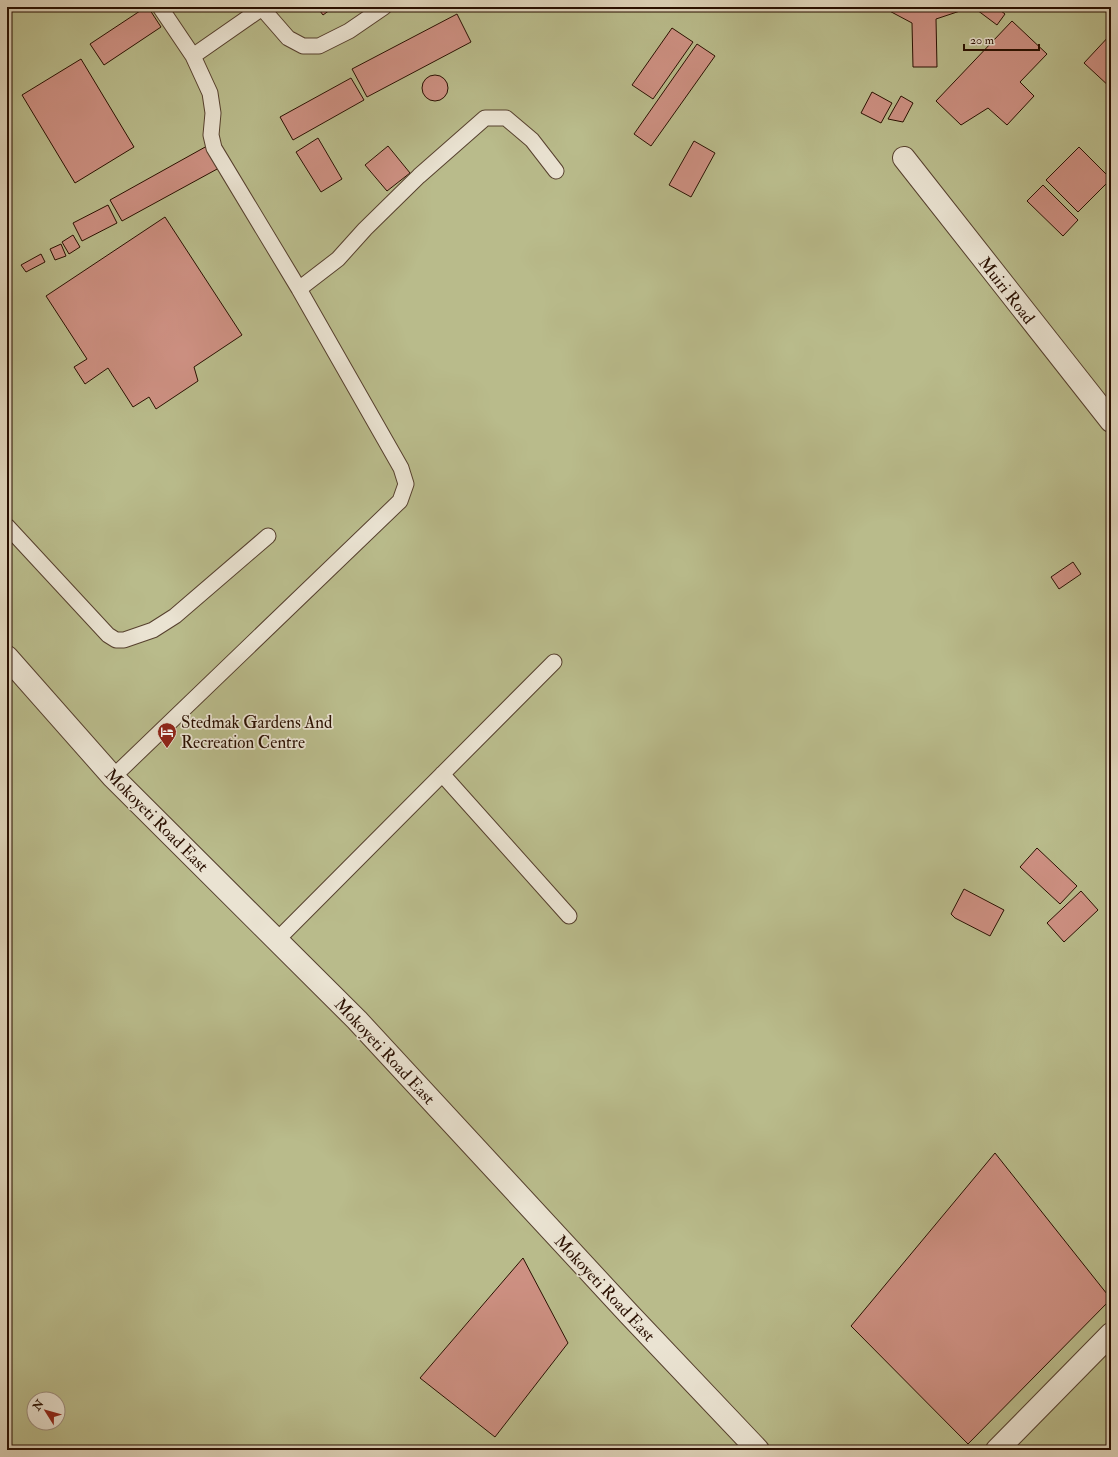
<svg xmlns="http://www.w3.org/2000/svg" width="1118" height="1457" font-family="'IM FELL Double Pica',serif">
  <rect width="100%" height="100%" fill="#dfd4ba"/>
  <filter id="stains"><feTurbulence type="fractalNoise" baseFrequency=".005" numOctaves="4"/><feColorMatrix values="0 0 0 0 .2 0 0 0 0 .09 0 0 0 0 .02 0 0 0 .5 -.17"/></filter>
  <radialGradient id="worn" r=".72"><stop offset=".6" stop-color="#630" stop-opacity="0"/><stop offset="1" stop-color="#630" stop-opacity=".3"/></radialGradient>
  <path fill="#b9bb8b" stroke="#716546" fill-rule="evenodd" d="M7,7h1104v1443h-1104zM34,1399h24v24h-24z"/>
  <path fill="#cd9082" stroke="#290f00" d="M146,7h2l13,20 -57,38 -14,-21z
    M317,7h17l-11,8z
    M882,7h87v1l-33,11 1,48h-24l-1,-44z
    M973,7h23l9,7 -8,11z
    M457,14l14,28 -104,55 -15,-28z
    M1012,21l35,33 -27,28 14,14 -27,29 -19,-17 -27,17 -25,-24z
    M672,28l21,14 -40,57 -21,-14z
    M1111,34v54l-27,-25z
    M697,44l18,12 -64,90 -17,-12z
    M81,59l53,88 -59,36 -53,-88z
    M422 88a13 13 0 1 1 26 0a13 13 0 1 1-26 0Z
    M351,78l13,22 -71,40 -13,-23z
    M872,92l20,11 -11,20 -20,-10z
    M901,96l12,7 -10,19 -15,-3z
    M318,138l24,41 -21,13 -25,-40z
    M694,141l21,12 -24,44 -22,-12z
    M207,146l12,22 -97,53 -12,-21z
    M388,146l22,27 -23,18 -22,-26z
    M1079,147l32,32 -33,33 -32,-32z
    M1043,185l35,35 -15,16 -36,-35z
    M108,205l9,18 -35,18 -9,-18z
    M165,217l77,118 -48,32 4,14 -42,28 -7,-12 -16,10 -25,-39 -23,16 -11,-17 13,-8 -41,-63z
    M73,235l7,12 -11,7 -7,-12z
    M61,244l5,12 -11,4 -5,-11z
    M41,254l4,8 -19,10 -5,-7z
    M1073,562l8,12 -22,15 -8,-12z
    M1037,848l40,38 -17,18 -40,-37z
    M964,889l40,21 -14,26 -35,-18 -4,-4z
    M1081,891l17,19 -34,32 -17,-19z
    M995,1153l116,146 -143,145 -117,-118z
    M523,1258l45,85 -73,94 -75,-59z"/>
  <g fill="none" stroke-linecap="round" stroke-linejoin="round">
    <defs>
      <path id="lane" d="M261,7l27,31 15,8h16l30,-15 35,-24
        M193,56l69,-48
        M299,289l39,-30 27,-30 54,-53 66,-58h21l26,22 24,31
        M7,526l101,109 8,5h8l29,-10 22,-14 93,-80
        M442,774l127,142
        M113,777l287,-276 6,-17 -5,-16 -102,-179 -85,-141 -3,-13 2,-22 -3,-20 -17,-37 -33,-49
        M277,940l277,-278"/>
      <path id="street" d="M904,158l207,263
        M7,657l106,120 244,243 272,294 129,136
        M997,1450l114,-116"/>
    </defs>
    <use href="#lane" stroke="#56402e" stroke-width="17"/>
    <use href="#street" stroke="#56402e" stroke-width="24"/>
    <use href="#lane" stroke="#eae3d2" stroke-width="15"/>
    <use href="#street" stroke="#eae3d2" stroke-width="22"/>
  </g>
  <defs>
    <symbol id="hotel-pin" viewBox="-11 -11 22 30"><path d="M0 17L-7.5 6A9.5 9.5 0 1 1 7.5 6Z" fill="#8f2418" stroke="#eae3d2"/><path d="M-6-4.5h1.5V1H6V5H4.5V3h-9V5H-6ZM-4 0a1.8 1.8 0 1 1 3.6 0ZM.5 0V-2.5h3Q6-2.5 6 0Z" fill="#fff"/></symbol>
  </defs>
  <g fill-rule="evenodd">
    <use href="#hotel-pin" x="156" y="721" width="22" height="30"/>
  </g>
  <g text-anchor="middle" stroke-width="3.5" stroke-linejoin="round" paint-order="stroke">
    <g font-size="17" fill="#290f00" stroke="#eae3d2">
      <text transform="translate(1007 290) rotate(52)" y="6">Muiri Road</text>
      <text transform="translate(157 820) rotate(45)" y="6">Mokoyeti Road East</text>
      <text transform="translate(385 1051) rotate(47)" y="6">Mokoyeti Road East</text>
      <text transform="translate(605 1288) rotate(47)" y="6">Mokoyeti Road East</text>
    </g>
    <g font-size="17" fill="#290f00" stroke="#eae3d2" text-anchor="start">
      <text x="181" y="728">Stedmak Gardens And<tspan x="181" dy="20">Recreation Centre</tspan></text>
    </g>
  </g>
  <rect width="1118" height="1457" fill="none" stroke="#dfd4ba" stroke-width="24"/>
  <rect x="8" y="8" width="1102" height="1441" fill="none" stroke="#290f00" stroke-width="2"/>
  <rect x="12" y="12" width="1094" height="1433" fill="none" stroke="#290f00"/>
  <g transform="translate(46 1411) rotate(307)"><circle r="19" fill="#eae3d2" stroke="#9d8e7e"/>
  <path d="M0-3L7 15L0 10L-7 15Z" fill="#8f2418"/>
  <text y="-6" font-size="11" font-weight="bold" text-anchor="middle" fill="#290f00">N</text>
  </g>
  <path d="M964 44v6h75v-6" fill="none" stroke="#290f00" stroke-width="2"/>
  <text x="970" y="44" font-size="12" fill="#290f00" stroke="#eae3d2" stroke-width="3" paint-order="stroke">20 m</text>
  <rect width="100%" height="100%" filter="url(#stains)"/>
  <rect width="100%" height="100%" fill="url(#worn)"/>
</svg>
